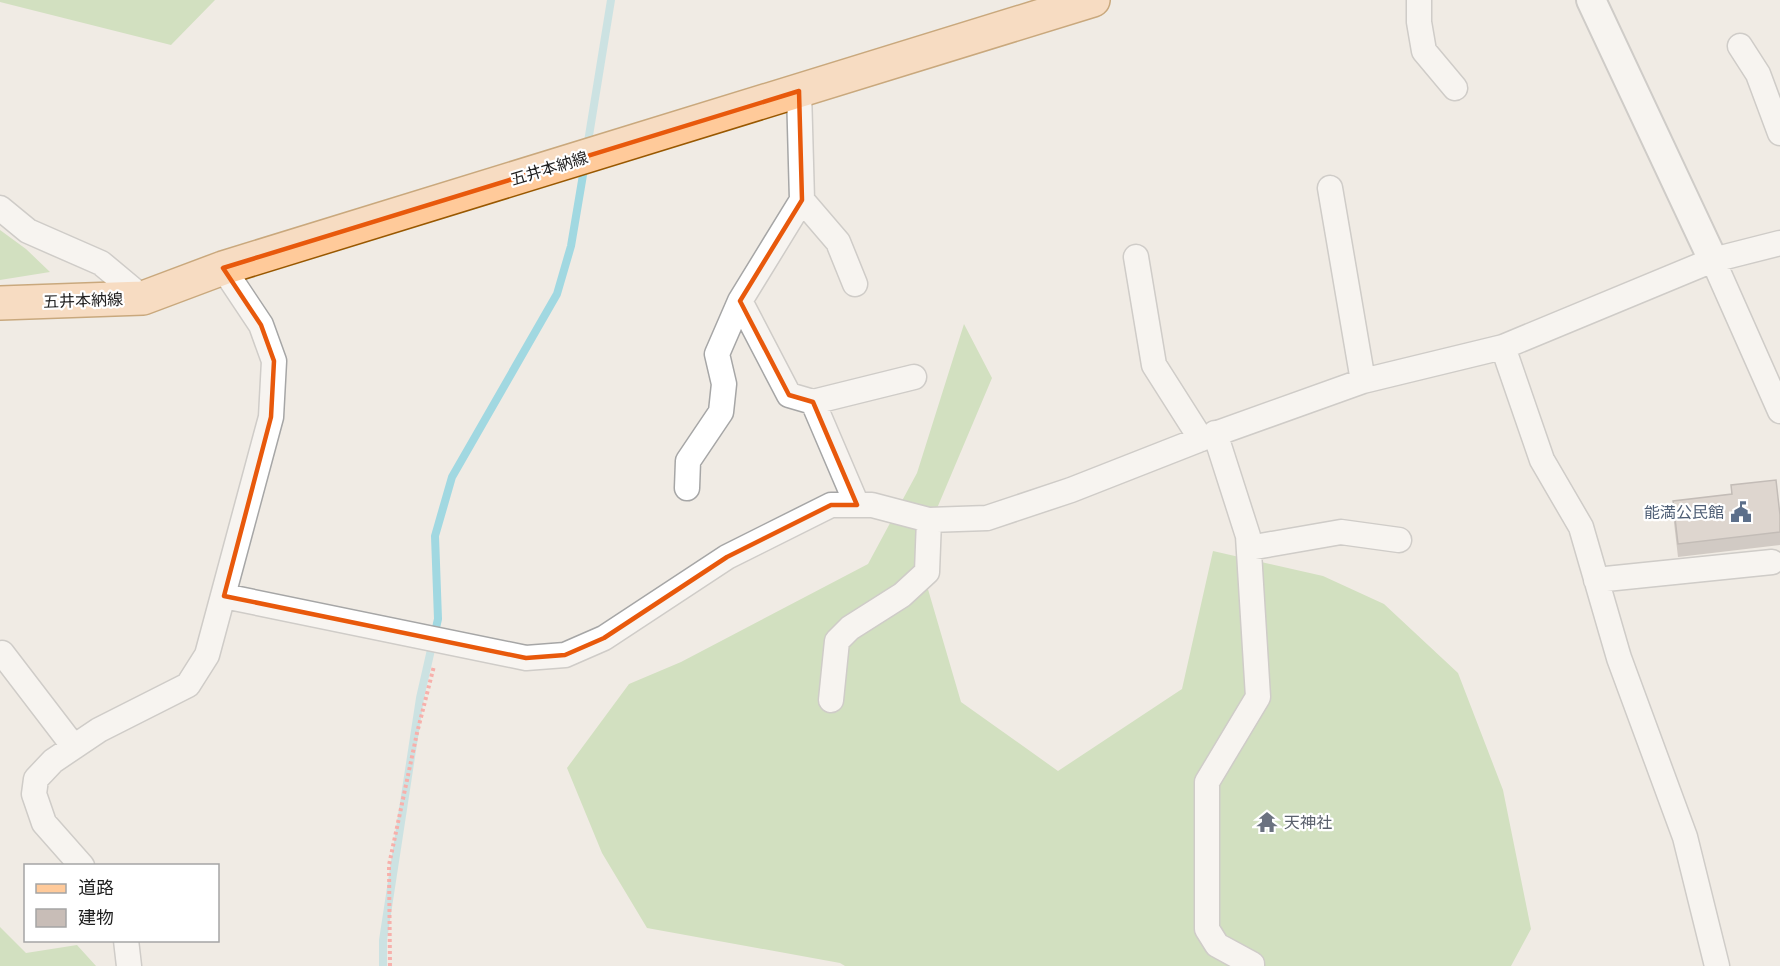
<svg xmlns="http://www.w3.org/2000/svg" width="1780" height="966" font-family="'Alegreya Sans','Noto Sans JP',sans-serif">
  <rect width="100%" height="100%" fill="#f0ebe4"/>
  <path fill="#add296" d="M0,0h215l-44,45 -171,-43z
    M0,230l26,19 24,23 -50,8z
    M964,324l28,54 -65,154 -2,47 36,123 97,69 124,-82 31,-138 110,25 61,28 74,69 45,117 28,139 -20,37h-666l-5,-3 -193,-35 -45,-75 -35,-85 62,-84 52,-22 187,-98 49,-91z
    M0,927l26,26 51,-8 19,21h-96z"/>
  <g fill="none" stroke-linecap="round" stroke-linejoin="round">
    <path stroke="#a1d8e1" stroke-width="8" d="M587,148l24,-148
      M383,966v-26l37,-242 18,-79 -3,-83 17,-59 105,-183 14,-48 14,-83"/>
    <defs>
      <path id="minor" d="M1419,0v22l5,29 31,37
        M1740,46l18,28 22,59
        M799,91l3,109 -62,101 49,94 24,7 101,-25
        M1330,188l33,193
        M802,200l36,42 17,42
        M0,208l28,23 73,32 42,35
        M1136,257l18,108 47,74
        M1713,260l67,151
        M1503,347l39,113 39,67 38,131 66,179 32,129
        M813,402l44,103
        M1215,433l33,103 10,161 -51,85v147l10,16 35,19v2
        M687,488l1,-27 33,-49 3,-28 -7,-30 23,-53
        M1249,548l92,-16 58,8
        M1596,580l176,-18
        M224,596l302,62 39,-3 39,-17 123,-81 104,-52h41l57,15 58,-2 84,-28 130,-51 162,-58 140,-34 210,-87 67,-17
        M0,655l2,-2 72,94
        M831,700l6,-59 13,-13 52,-33 25,-23 2,-52
        M82,866l-38,-43 -10,-29 2,-15 17,-18 46,-31 89,-45 19,-30 64,-238 3,-56 -13,-36 -38,-57
        M126,940l3,26"/>
      <path id="tertiary" d="M1591,0l122,260"/>
      <path id="primary" d="M0,303l143,-5 80,-30 870,-268"/>
    </defs>
    <use href="#minor" stroke="#a6a6a6" stroke-width="27"/>
    <use href="#tertiary" stroke="#a6a6a6" stroke-width="32"/>
    <use href="#primary" stroke="#995800" stroke-width="36"/>
    <path stroke="#ff6866" stroke-width="4" stroke-dasharray="3 3" stroke-linecap="butt" d="M390,966l-1,-101 28,-132 17,-67"/>
    <use href="#minor" stroke="#fff" stroke-width="24"/>
    <use href="#tertiary" stroke="#fff" stroke-width="28"/>
    <use href="#primary" stroke="#ffca9a" stroke-width="33"/>
  </g>
  <path fill="#aca39d" d="M1731,485l49,30v30l-102,12 -5,-43v-13l58,-7z"/>
  <path fill="#c8bdb7" stroke="#8c8480" stroke-width="1.5" d="M1776,480l4,35v17l-102,12 -5,-43 59,-7 -1,-9z"/>
  <path d="M0 0H1780V966H0ZM799,91l3,109 -62,101 49,94 24,7 44,103h-26l-104,52 -123,81 -39,17 -39,3 -302,-62 47,-179 3,-56 -13,-36 -38,-57z" fill="#f0ebe4" fill-opacity=".55" fill-rule="evenodd"/>
  <path fill="none" stroke="#e8590c" stroke-width="4.5" stroke-linejoin="round" d="M799,91l3,109 -62,101 49,94 24,7 44,103h-26l-104,52 -123,81 -39,17 -39,3 -302,-62 47,-179 3,-56 -13,-36 -38,-57z"/>
  <defs>
    <symbol id="civic-bare" viewBox="-9 -9 18 18"><path d="M-.6-6.5H3V-4.5H.6V-3L4-1V1h2V6H-6V1h2V-1L-.6-3ZM-1.2 2.5V6h2.4V2.5Z" fill="#5c6f8a" stroke="#fff" stroke-width="2.5" paint-order="stroke"/></symbol>
    <symbol id="temple-bare" viewBox="-9 -9 18 18"><path d="M0-6L5-2H3V0L6.5 2.5H4V6H1.5V3h-3V6H-4V2.5H-6.5L-3 0V-2H-5Z" fill="#6b7280" stroke="#fff" stroke-width="2.5" paint-order="stroke"/></symbol>
  </defs>
  <g fill-rule="evenodd">
    <use href="#civic-bare" x="1726" y="497" width="30" height="30"/>
    <use href="#temple-bare" x="1252" y="807" width="30" height="30"/>
  </g>
  <g text-anchor="middle" stroke-width="4.5" stroke-linejoin="round" paint-order="stroke">
    <g font-size="16" fill="#1f1f1f" stroke="#fff">
      <text transform="translate(549 168) rotate(-17)" y="6">五井本納線</text>
      <text transform="translate(83 300) rotate(-2)" y="6">五井本納線</text>
    </g>
    <g font-size="16" fill="#4e5e75" stroke="#fff" text-anchor="end">
      <text x="1724" y="518">能満公民館</text>
    </g>
    <g font-size="16" fill="#5b616d" stroke="#fff" text-anchor="start">
      <text x="1284" y="828">天神社</text>
    </g>
  </g>
  <rect x="24" y="864" width="195" height="78" fill="#ffffff" stroke="#a5a5a5" stroke-width="1.5"/>
  <rect x="36" y="884" width="30" height="9" fill="#ffca9a" stroke="#a5a5a5" stroke-width="1.5"/>
  <text x="78" y="894" font-size="18" fill="#1f1f1f">道路</text>
  <rect x="36" y="909" width="30" height="18" fill="#c8bdb7" stroke="#a5a5a5" stroke-width="1.5"/>
  <text x="78" y="924" font-size="18" fill="#1f1f1f">建物</text>
</svg>
